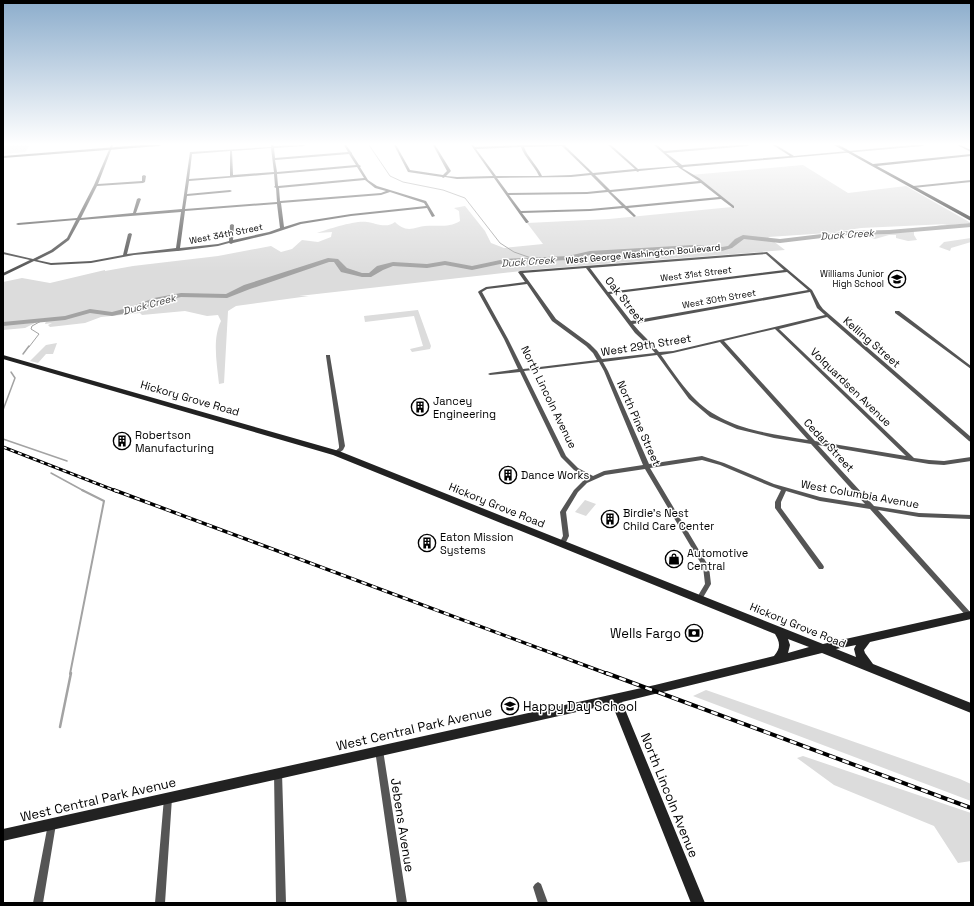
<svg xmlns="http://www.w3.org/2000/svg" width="974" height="906" font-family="'Space Grotesk',sans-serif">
  <rect width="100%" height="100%" fill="#fff"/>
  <path fill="#dcdcdc" d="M3,145h27l-5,7 -22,2z
    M803,165l45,28 58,-7 65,37 -40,4 16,-3 -86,4 -33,5 -60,4 17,13 -245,19 -241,27h10l-73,10 -8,5 -4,72 -5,1c-2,-20 -7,-45 2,-63l-3,-6 -11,1 -22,-5 -43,4 -2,-2 -39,4 -16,6 -35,4 -2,-2 4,-2 -7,1 2,-6 -36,6h12l16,-4v1l-14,7 -22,2v-48l19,-4 28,5 55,-13v1l28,-5 85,-10 53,-10 10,6 11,-3 10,-9 16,2 13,-5 1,-5 -15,1c11,-4 39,-13 50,-11 8,1 20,7 28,0 4,4 9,7 14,7 6,0 11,-3 16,-3 13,-1 24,2 35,-5l-1,-10 -5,-3 11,-2 20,25 6,12 13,5 39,-4 -16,-21 82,-4 123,-12 -34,-28 -8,-4z
    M914,232v3l3,5 -9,1 -12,-3v-3h-7l-14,4 -12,-4 -8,3 -6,-2 -1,-2z
    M971,238v4l-20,6 -1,3 -11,-4 5,-5z
    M418,310l13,36 -1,3 -18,3 -2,-3 13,-3 -9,-30 -49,6 -1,-6z
    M57,343l-4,11h-7l-8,9 -8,-2 16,-16z
    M585,500l11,4 -10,12 -11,-4z
    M706,690l254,89 11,5v17l-278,-105z
    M803,756l168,57v48l-13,2 -24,-37 -100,-41 -37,-27z"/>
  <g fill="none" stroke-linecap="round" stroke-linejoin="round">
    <path stroke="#a3a3a3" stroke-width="1" d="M369,145l21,31 13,6 40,8 22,8 35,45 14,9 23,8
      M29,347l10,-13 -8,-5 1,-3 11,-6"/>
    <path stroke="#a3a3a3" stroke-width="1.5" d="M23,354l6,-8
      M3,410l12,-32 -4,-6
      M3,439l64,22
      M51,473l33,18"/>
    <path stroke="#a3a3a3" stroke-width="2" d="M70,674l34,-173 -22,-11"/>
    <path stroke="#a3a3a3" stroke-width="2.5" d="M60,727l11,-54"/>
    <path fill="#a3a3a3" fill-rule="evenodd" d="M971,223v4l-82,7 -42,1 -67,8 -36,-4 -12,9 -10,3 -29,-2 -103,6 -22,5 -63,3 -33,7 -27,-5 -18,3 -34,-2 -10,4 -12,7h-9l-21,-5 -7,-10h-5l-79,27 -23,9 -46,-1 -22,5 -23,9 -24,5 -22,-3 -25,7 -62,6v-4l62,-6 25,-7 22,3 19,-5 23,-9 27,-5 45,1 18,-9 84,-27 10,1 9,9 15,5h7l8,-7 16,-4 34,2 18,-3 27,5 33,-7 63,-3 22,-5 103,-6 29,2 6,-1 7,-7 8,-4 37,4 67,-8 42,-1z"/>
    <path fill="#555" fill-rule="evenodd" d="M111,145h2l-15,39 44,-3v-5l2,-1 2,1 -1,6 -2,1 -46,3 -16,32 52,-5 4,-14 2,-1 2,1 -5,14 46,-4 8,-57 81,-5v-2h2l1,1 31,-1 -1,1 -30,2 1,10 73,-6 -4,-7h2l5,7 1,1v1l7,11 2,1 -1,1 8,13 9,6 49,15 9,15 -3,1 -5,-9 -76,8 -50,8 -30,10 -38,9 -2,1 -2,-1 -11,3 -40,5h-1l-43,4 -43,8 -40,2 -17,-4 -31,15v-3l27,-13 -27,-6v-2l30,7 18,-9 16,-12 9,-18 -58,5 -2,-1 2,-1 59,-5 17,-33zM271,148l3,24 -41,3 -1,-24zM230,151v25l-41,3 3,-25zM349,154l7,11 -79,7 -2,-12zM357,167l7,11 -86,8 -1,-12zM274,174l1,12 -1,1 2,1 1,14 -92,7 2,-13 43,-4 2,-1 -2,-1 -43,4 2,-13zM365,180l10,8 11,3 -5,2 -101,8 -1,-13zM390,192l34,11 2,3 -75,8 -51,8 -16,5 -3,-24 100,-8zM277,204l3,24 -11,4 -36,8 1,-15 -2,-1 -2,1 -1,16 -11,3 -38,4 5,-37zM181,212l-5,36 -49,6 5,-20 -2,-1 -2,1 -5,21 -32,6 -40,2 -14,-3 16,-8 16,-12 11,-20z
      M394,145h2l14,25 33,5 4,-4 -14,-26h2l16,26 -5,5 11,1 36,-1 -22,-31h2l2,2 46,-2h45l-1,1 28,27 42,-4 -27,-24h3l27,24 40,-3 -24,-21h3l7,6 74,-6h11l-1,1 -82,7 16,12 108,-9 -17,-11h3l18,11 120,-11h10l-1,1 -239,21 -2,1 17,10 35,28v2h-1l-12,-9 -93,9 8,8 -2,1 -10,-9 -34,3 -68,2 7,9 -2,1h-1l-32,-45 -37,1 -12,-2 -2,1 -1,-1 -34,-5zM562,146l28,27 -19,2 -29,1c-5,-11 -14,-18 -18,-29zM521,147c4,11 13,18 18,29h-43l-20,-27zM678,167l21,14 -89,9 -15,-15 41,-4 2,1 1,-1zM591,175l15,15 -19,2 -79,1 -11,-15 74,-1zM701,183l18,14 -93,9 -15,-14zM608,192l14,14 -32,3 -69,2 -12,-16 78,-1z
      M957,145h3l11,5v2z
      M971,180v2l-58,6 -2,-1 2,-1z
      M767,252l45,38 8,15 3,4 148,128v5l-2,-1 -142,-124 -48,12 135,129 15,2 15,1 27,-4v4l-27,4 -15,-1 -111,-19 56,61 45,7 52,2v4l-52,-2 -41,-7 93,103v5h-3l-98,-109 -50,-8 -34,-10 -5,11v6l42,57 1,2 -1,2h-4l-44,-61v-6l6,-12 -11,-4 -50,-21 -18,-5 -52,8 59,99 2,17 -10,17 -2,1 -2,-1 -1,-2 9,-15 -2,-17 -58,-98 -40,6 -18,8 -9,9 -12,20 3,24 -5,10h-4l-1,-2 4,-8 -3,-24 14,-22 9,-9 5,-3 -14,-8 -13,-13 -41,-85 -30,3 -2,-1 2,-1 28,-4 -14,-30 -26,-47 1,-1 7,-4 39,-5 -7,-10 2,-1zM766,254l18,16 -176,22 -18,-24zM586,268l49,65 15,14 5,6 -53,6 -5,-8 -7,-7 -34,-25 -33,-46zM787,272l21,18 -177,31 -21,-27zM527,284l25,37 34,25 7,7 4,7 -74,9 -15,-30 -26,-47 5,-3zM810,292l7,16 8,7 -152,36 -14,1c-8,-10 -18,-18 -26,-28zM775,329l131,127 -91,-15 -91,-100zM720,342l88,98c-41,-7 -86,-11 -116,-44 -11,-12 -21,-27 -31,-41l12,-2zM657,355l32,44 21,18 27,12 37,9 37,6 54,60 -45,-7 -46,-13 -50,-21 -22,-7 -53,8 -41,-93 -5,-9zM599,362l5,9 39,94 -39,6 -11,5 -15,-8 -12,-12 -42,-85z
      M895,311h4l72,55v3l-76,-56z
      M326,355h4v1l15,90 -2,4 -7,5 -3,-2 6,-5v-2l-13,-90z
      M379,746l3,1 1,3 24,153h-10l-22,-153 1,-3z
      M278,769l3,1 1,3 4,130h-10l-2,-130 1,-3z
      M168,794l3,1 1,3 -7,105h-10l9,-105 1,-3z
      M52,820l3,1 1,3 -13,79h-10l15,-79 1,-3z
      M538,882l3,2 7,19h-10l-5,-16 2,-3z"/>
    <path fill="#222" fill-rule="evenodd" d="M834,145h5l34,19 98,-10v2l-94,10 94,51v4z
      M3,355l336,96 484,193 148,-33v8l-101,23 -6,8 1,3 8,11 98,39v10l-149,-60 -200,49 83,201h-14l-79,-199 -609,137v-12l652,-144 119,-29c7,-8 6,-14 1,-22l-442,-179 -330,-96zM788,639l21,8 -21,6 2,-8zM856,645l-2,4 2,8 -20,-8z"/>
    <path fill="#000" fill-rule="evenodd" d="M141,145h20l-2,1 -156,12v-2z"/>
    <defs>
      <path id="rail-far2" d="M3,447l113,44"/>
      <path id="rail-far1" d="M114,490l494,184"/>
      <path id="rail" d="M606,673l365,135"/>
    </defs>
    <use href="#rail-far2" stroke="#000" stroke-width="3"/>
    <use href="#rail-far1" stroke="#000" stroke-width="3.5"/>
    <use href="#rail" stroke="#000" stroke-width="4"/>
    <use href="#rail-far2" stroke="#fff" stroke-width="1.5" stroke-dasharray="4" stroke-linecap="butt"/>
    <use href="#rail-far1" stroke="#fff" stroke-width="2" stroke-dasharray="5.5" stroke-linecap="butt"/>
    <use href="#rail" stroke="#fff" stroke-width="2.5" stroke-dasharray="7" stroke-linecap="butt"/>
  </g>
  <linearGradient id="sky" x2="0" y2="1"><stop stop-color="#8cadcc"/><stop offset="0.53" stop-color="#fff"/><stop offset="1" stop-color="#fff" stop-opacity="0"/></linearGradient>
  <rect width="974" height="272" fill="url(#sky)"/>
  <defs>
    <symbol id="school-ring" viewBox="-11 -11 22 22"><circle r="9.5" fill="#fff" stroke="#000" stroke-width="1.5"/><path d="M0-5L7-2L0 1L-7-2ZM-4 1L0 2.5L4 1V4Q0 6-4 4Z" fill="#000"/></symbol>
    <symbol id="building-ring" viewBox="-11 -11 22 22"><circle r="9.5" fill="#fff" stroke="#000" stroke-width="1.5"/><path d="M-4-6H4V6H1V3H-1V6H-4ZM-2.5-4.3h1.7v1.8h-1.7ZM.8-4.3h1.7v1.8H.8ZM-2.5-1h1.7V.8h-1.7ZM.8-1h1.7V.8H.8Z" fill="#000"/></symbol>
    <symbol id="shop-ring" viewBox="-11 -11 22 22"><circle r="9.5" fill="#fff" stroke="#000" stroke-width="1.5"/><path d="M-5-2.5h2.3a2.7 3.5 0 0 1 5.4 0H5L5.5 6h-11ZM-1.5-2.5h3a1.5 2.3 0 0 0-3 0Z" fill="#000"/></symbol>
    <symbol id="bank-ring" viewBox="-11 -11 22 22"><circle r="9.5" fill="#fff" stroke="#000" stroke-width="1.5"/><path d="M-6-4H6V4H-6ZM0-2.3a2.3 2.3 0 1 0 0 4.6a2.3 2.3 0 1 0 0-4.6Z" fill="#000"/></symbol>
  </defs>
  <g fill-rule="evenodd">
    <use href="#school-ring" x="887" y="269" width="20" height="20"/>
    <use href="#building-ring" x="410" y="397" width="20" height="20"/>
    <use href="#building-ring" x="112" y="431" width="20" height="20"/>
    <use href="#building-ring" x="498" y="465" width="20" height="20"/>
    <use href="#building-ring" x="600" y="509" width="20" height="20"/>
    <use href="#building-ring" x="417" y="533" width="20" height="20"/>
    <use href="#shop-ring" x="664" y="549" width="20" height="20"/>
    <use href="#bank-ring" x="684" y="623" width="20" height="20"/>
    <use href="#school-ring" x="500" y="696" width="20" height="20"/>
  </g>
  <g text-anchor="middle" stroke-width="3" stroke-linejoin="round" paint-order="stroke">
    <g font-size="9" fill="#000" stroke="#fff">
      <text transform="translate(226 234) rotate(-11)" y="3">West 34th Street</text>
      <text transform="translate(643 254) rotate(-5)" y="3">West George Washington Boulevard</text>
      <text transform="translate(696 274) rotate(-7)" y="3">West 31st Street</text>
      <text transform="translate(719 299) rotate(-10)" y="3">West 30th Street</text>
    </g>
    <g font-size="9" fill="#000" stroke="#fff" text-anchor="end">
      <text x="884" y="277">Williams Junior<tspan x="884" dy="10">High School</tspan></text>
    </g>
    <g font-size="10" font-style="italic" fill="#444" stroke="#fff">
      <text transform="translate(847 234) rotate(-4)" y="4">Duck Creek</text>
      <text transform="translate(528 261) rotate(-4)" y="4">Duck Creek</text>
      <text transform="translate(149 304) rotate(-15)" y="4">Duck Creek</text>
    </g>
    <g font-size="11" fill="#000" stroke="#fff">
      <text transform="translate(625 300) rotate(52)" y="4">Oak Street</text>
      <text transform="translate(872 342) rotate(41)" y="4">Kelling Street</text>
      <text transform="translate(646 345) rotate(-9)" y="4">West 29th Street</text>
      <text transform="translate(851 387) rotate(44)" y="4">Volquardsen Avenue</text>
      <text transform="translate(549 397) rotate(64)" y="4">North Lincoln Avenue</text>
      <text transform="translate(190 398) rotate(16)" y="4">Hickory Grove Road</text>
      <text transform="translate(639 423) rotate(66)" y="4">North Pine Street</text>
      <text transform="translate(829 445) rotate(47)" y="4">Cedar Street</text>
      <text transform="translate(860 494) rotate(10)" y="4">West Columbia Avenue</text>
      <text transform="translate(497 505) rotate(22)" y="4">Hickory Grove Road</text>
      <text transform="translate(798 625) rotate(22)" y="4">Hickory Grove Road</text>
    </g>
    <g font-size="11" fill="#000" stroke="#fff" text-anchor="start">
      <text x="433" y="405">Jancey<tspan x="433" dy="13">Engineering</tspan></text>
      <text x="135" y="439">Robertson<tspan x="135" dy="13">Manufacturing</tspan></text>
      <text x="521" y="479">Dance Works</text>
      <text x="623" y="517">Birdie's Nest<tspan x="623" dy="13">Child Care Center</tspan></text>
      <text x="440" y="541">Eaton Mission<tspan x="440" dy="13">Systems</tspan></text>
      <text x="687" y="557">Automotive<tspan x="687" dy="13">Central</tspan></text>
    </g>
    <g font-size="13" fill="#000" stroke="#fff" text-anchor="end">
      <text x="681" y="638">Wells Fargo</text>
      <text x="523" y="711" text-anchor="start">Happy Day School</text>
    </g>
    <g font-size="13" fill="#000" stroke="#fff">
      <text transform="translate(414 728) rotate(-13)" y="5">West Central Park Avenue</text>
      <text transform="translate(670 795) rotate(68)" y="5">North Lincoln Avenue</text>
      <text transform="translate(98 799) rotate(-13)" y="5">West Central Park Avenue</text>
      <text transform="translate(403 825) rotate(81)" y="5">Jebens Avenue</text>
    </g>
  </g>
  <rect width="974" height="906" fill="none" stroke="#000000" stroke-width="8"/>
</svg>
